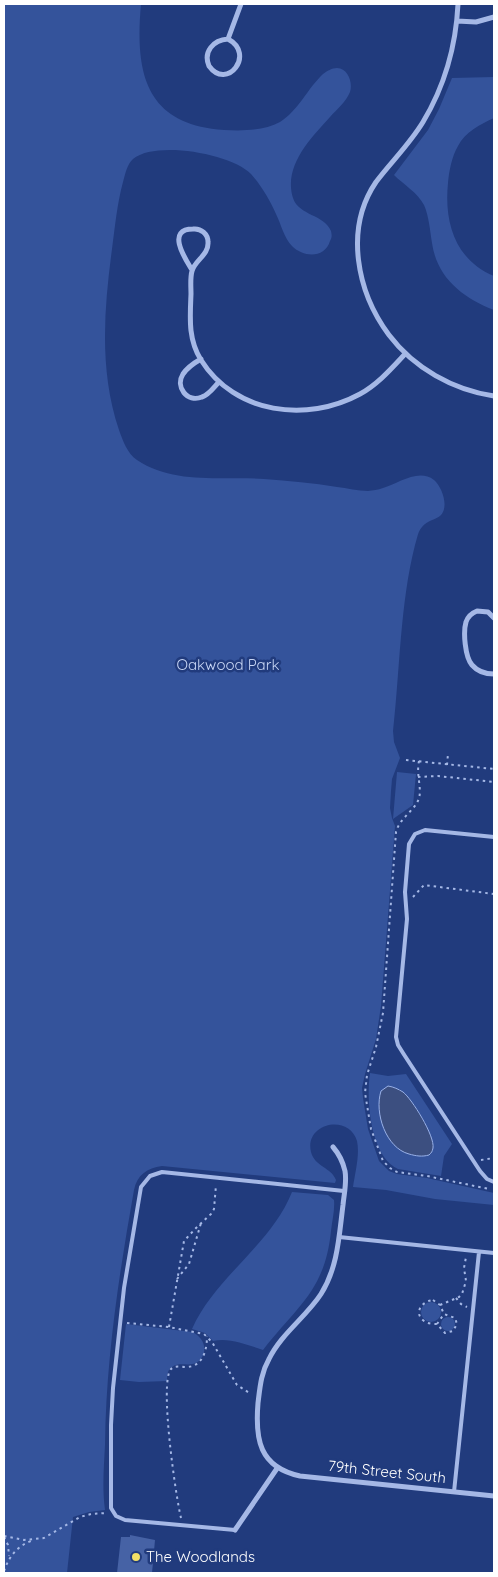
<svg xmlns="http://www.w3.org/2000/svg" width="498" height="1577" font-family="Quicksand,sans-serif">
  <rect width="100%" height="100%" fill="#213b7d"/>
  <path fill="#34539b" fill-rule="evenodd" d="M4,4h137c-6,67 3,121 83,126 17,1 40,1 56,-8 18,-11 28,-34 43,-48 4,-3 9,-6 14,-6 11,0 16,15 13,24 -4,10 -13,17 -20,25 -19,21 -47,49 -37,81 6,18 31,16 38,33 1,5 1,6 -1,10 -5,17 -26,17 -38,5 -8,-8 -11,-22 -16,-32 -6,-14 -15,-29 -25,-40 -19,-20 -95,-34 -118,-15 -6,5 -8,16 -10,23 -6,22 -8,45 -11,67 -8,60 -13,122 7,181 4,11 8,23 18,30 37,25 86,16 127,19 25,2 49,4 73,8 10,1 21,4 31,4 5,-1 10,-1 15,-3 15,-4 35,-20 51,-8 8,7 15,26 7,35 -5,5 -14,5 -19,12 -4,4 -5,12 -7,18 -15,59 -15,125 -22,186l1,11 6,16 -8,21 -1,12 -1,17 2,10 3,8 -14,180 -5,33 -11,35 -3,14 1,10 5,31 11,32 10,10 8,3 30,4 67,15v12l-59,-6 -49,-9 -33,-3c2,-14 7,-32 4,-46 -8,-28 -53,-18 -46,11 4,15 20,15 25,28l-1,3 -173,-17c-15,2 -25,9 -28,24 -15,84 -28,169 -29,255 -1,21 -3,43 0,65l-16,2 -16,5 -6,56h-63z
    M494,77v41c-13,6 -29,14 -36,28 -6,10 -9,25 -10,37 -4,39 7,77 46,93v34c-31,-12 -57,-32 -62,-67 -2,-12 -3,-27 -8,-38 -6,-12 -21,-21 -30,-30l34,-45 11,-21 13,-31z
    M397,772l19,2 -3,31 -20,14z
    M370,1073l18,3 18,-2 46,70 -8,12 -3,20 -43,-7c-28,-12 -32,-70 -28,-96zM399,1089c14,9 35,44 34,61l-48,-18 -6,-29z
    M292,1192l36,3 6,5c1,10 -2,21 -3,31 -6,60 -34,75 -68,119 -15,-5 -34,-13 -50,-9l-8,-8 -13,-4c23,-52 79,-84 100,-137z
    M421 1312a10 10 0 1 1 20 0a10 10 0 1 1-20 0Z
    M441 1324a7 7 0 1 1 14 0a7 7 0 1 1-14 0Z
    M126,1324l66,8c12,5 17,19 7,29 -8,7 -19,0 -27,6 -5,3 -5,9 -5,14l-28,1 -19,-2z"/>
  <path fill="#3c4f80" stroke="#99b1e8" d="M388,1086c6,1 10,3 15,6 9,7 32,44 30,56 -1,4 -1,4 -4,7 -7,2 -13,1 -20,-1 -23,-6 -35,-41 -28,-63z"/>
  <path fill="#4662a5" d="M130,1535l25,5 -3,33h-35l4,-36h9z"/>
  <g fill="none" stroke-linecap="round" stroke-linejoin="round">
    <path stroke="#a5b8e6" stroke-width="2" stroke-dasharray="2.5 4" stroke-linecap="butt" d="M406,760l88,9
      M419,761c-3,13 3,28 0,37 -4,13 -19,19 -23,34l-13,181 -7,34 -9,28 -2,18 6,36 12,32 7,7 7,4 30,4 62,13
      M447,765l1,-11
      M418,777l20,-1 56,6
      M413,897l11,-12 70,9
      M481,1160l13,-2
      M177,1279l12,-15 12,-41
      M456,1298l5,6 6,3
      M433,1300l7,5 4,9 11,4 2,6 -4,7 -8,2 -8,-9c-4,0 -9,0 -13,-3 -11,-8 -2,-20 9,-21z
      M440,1305l19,-8 3,-3 4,-13 -2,-13 2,-11
      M127,1323l42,4 35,7 8,8 25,43 14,9
      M437,1324l7,-10
      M169,1327l15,-86 12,-13 15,-14 3,-5 2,-24
      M181,1518c-5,-20 -22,-136 -10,-149 4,-4 10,-2 15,-2 17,0 21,-17 21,-31
      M4,1536l20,4 20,-2 36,-21 11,-3 15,-1
      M4,1537l4,8 1,11
      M4,1571c5,-14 12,-24 27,-30"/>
    <path stroke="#a5b8e6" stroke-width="4" d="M494,837l-69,-7 -10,4 -6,10 -4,48 2,27 -11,118 2,8 5,8 77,118 7,8 7,3
      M339,1237l155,16
      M454,1492l25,-240
      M235,1530l-110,-10 -9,-4 -5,-8v-83l2,-37 11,-100 17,-101 9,-11 12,-4 182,19"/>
    <path stroke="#a5b8e6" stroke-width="5" d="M458,4c-2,41 -14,83 -35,118 -14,23 -32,40 -47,60 -32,47 -19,110 13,153 25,33 64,55 105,61
      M457,21l19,1 18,-5
      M228,39c28,15 -1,52 -19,27 -6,-14 4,-26 19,-27z
      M228,39l13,-35
      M192,270c-6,-10 -27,-41 1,-41 8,-1 15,5 15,13 1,13 -13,18 -16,29 -2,7 -1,16 -1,23 -1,24 -3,45 10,66 34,54 106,63 159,34 18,-10 31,-25 45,-40
      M201,359c-7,4 -14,9 -18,15 -8,13 4,29 19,23 7,-2 12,-10 17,-15
      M494,618l-6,-6 -11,-1c-5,2 -9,5 -11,11 -3,10 -1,35 6,43 6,7 14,9 22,9
      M333,1147c6,7 10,15 12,24 2,11 -1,23 -2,34 -4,31 -5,62 -22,89 -15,23 -40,40 -52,65 -8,14 -9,28 -11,44 -3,36 1,64 42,73l194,20
      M235,1530l43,-63"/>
  </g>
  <circle fill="#f3e067" stroke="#213b7d" stroke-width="2" cx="136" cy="1557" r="5"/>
  <g text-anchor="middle" stroke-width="5" stroke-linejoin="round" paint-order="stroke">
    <g font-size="15" fill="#c8d6f5" stroke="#213b7d">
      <text x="228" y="670">Oakwood Park</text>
    </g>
    <g font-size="15" fill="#fff" stroke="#213b7d">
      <text transform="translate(387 1472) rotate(6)" y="5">79th Street South</text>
    </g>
    <g font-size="15" fill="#fff" stroke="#213b7d" text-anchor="start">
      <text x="146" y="1562">The Woodlands</text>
    </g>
  </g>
  <rect width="498" height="1577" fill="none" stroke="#ffffff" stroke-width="10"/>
</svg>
